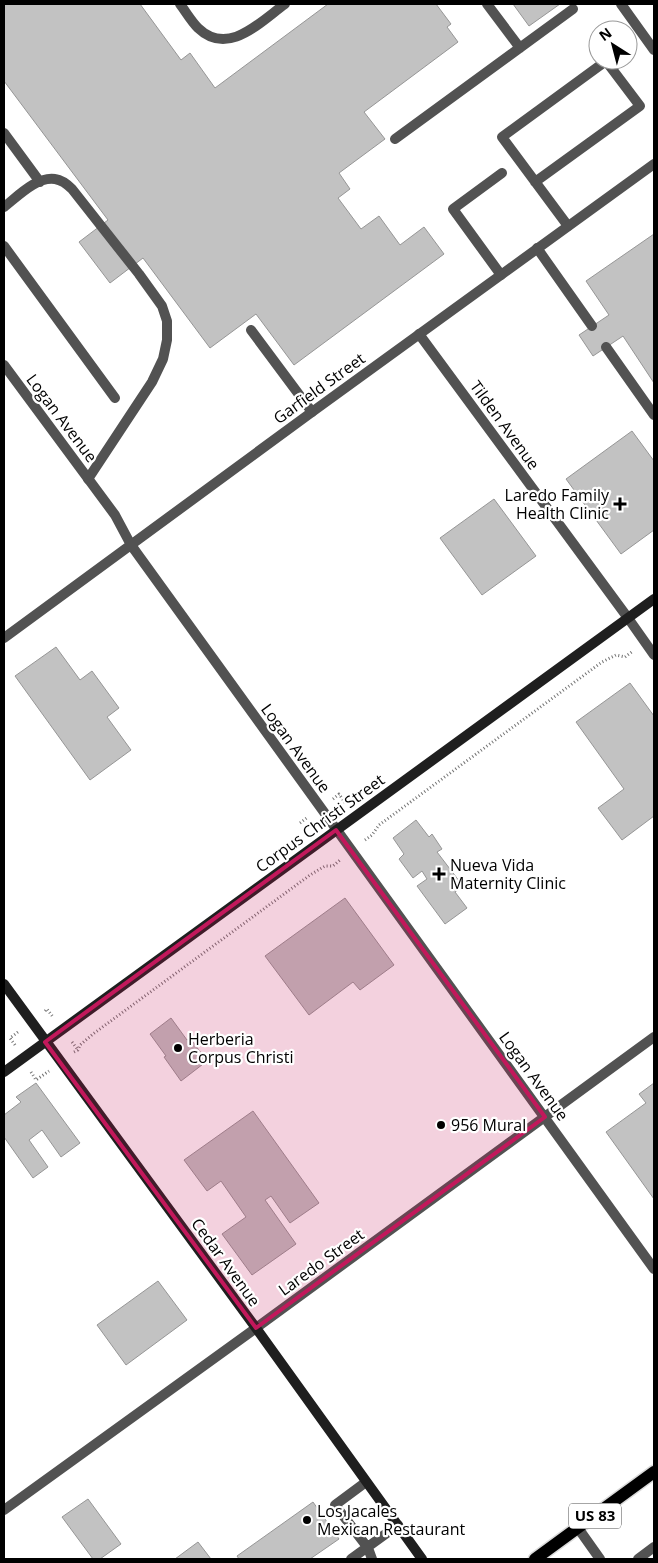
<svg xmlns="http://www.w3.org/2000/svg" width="658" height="1563" font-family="'Open Sans',sans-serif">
  <rect width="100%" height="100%" fill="#fff"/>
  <path fill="#c2c2c2" stroke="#969696" d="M4,4h136l41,56 9,-7 25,35 113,-84h108l15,20 -4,3 11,15 -94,70 21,27 -46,34 11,16 -12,9 23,31 18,-13 21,29 24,-18 20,27 -150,111 -38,-51 -46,34 -67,-90 -33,25 -31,-41 29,-22 -104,-139z
    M513,4h47l-31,22z
    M654,234v149l-31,-47 -30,20 -14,-21 30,-20 -23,-34z
    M632,431l22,30v69l-33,24 -55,-75z
    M494,499l42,57 -54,39 -42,-57z
    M56,647l24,33 12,-9 27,37 -12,9 24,33 -41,30 -75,-104z
    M630,683l24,33v100l-32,24 -24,-32 26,-19 -48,-67z
    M416,820l13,17 3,-3 10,15 -5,3 26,34 -8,6 12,16 -22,16 -28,-38 10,-7 -5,-8 -9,7 -14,-19 5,-5 -11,-16z
    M345,898l49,67 -34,25 -7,-8 -44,33 -44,-59z
    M171,1018l16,22 3,-2 17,23 -26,20 -17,-24 2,-1 -16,-22z
    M36,1083l44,60 -19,14 -19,-27 -13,10 19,27 -15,11 -29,-41v-22l17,-13 -5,-5z
    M654,1083v116l-48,-67 40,-29 -7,-9z
    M253,1111l66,92 -29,20 -19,-27 -6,4 31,44 -44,31 -30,-41 24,-17 -25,-36 -14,10 -23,-31z
    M158,1281l29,39 -61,45 -29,-40z
    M88,1499l33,45 -21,15h-7l-31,-42z
    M313,1502l26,37 -29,20h-71l-2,-3z
    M198,1542l13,17h-36z"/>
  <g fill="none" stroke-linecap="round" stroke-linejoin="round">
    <defs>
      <path id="primary" d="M535,1559l119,-87"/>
    </defs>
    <use href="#primary" stroke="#dbdbdb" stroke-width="15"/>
    <path stroke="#747474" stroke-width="3" stroke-dasharray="1 2.5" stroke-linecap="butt" d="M333,799l6,-5 7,10
      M300,823l8,-6
      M365,840l7,-5 7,-10 223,-163 14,-7 9,2 8,-6
      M45,1011l2,-2 6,8
      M72,1042l6,8
      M15,1045l-5,-7 8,-6
      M74,1052l4,-2 2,-5 13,-11 217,-159 15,-9h8l7,-6
      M31,1072l5,8 13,-9"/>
    <path stroke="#525252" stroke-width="10" d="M180,4c6,8 11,17 18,24 30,29 62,-6 87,-24
      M487,4l33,44
      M4,133l36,49
      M395,139l178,-130
      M535,182l105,-76 -34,-45 -104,76 66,89
      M4,207c13,-10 33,-31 51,-28 7,1 12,5 17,10l67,85 23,32 5,15v19l-4,19 -11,23 -64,97
      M4,246l111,152
      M537,248l55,78
      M501,275l-48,-66 49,-36
      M251,330l61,82
      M419,334l209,284
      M606,347l48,68
      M366,1482l-31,23 33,43 4,11
      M578,1528l22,31
      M351,1559l47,-34
      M638,1559l16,-12"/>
    <path stroke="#525252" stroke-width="10" d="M621,4l33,46
      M4,365l111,150 16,30 523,724
      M628,618l26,37
      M4,638l308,-226 342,-248
      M4,1510l252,-182 398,-291"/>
    <path stroke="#1f1f1f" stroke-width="10" d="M4,984l252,344 166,231
      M4,1072l650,-473"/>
    <use href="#primary" stroke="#000" stroke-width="12"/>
  </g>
  <path fill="#c2185b" fill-opacity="0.2" stroke="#c2185b" stroke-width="4" stroke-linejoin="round" d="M336,830l209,287 -289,211 -211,-286z"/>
  <g fill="#000" stroke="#fff" stroke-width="2">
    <path d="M617.5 496.5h5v5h5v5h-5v5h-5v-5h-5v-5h5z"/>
    <path d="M436.5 866.5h5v5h5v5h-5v5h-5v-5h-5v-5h5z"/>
    <circle cx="178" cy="1048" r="5"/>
    <circle cx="441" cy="1125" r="5"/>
    <circle cx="307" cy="1520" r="5"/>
  </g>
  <g text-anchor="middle" stroke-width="4.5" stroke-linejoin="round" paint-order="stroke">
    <rect fill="#fff" stroke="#4c4c4c" stroke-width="1" x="569" y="1503.5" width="52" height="25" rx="4"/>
    <g font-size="15" font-weight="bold" fill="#000">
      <text x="595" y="1521">US 83</text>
    </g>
    <g font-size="16" fill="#000" stroke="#fff">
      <text transform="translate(319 388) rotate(-36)" y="6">Garfield Street</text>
      <text transform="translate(62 418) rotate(53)" y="6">Logan Avenue</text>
      <text transform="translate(505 425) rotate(54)" y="6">Tilden Avenue</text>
      <text transform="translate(296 748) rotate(54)" y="6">Logan Avenue</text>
      <text transform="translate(320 823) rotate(-36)" y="6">Corpus Christi Street</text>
      <text transform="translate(534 1076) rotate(54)" y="6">Logan Avenue</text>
      <text transform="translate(226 1262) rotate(54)" y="6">Cedar Avenue</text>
      <text transform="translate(321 1262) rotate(-36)" y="6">Laredo Street</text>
    </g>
    <g font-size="16" fill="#000" stroke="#fff" text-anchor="start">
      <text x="609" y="501" text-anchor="end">Laredo Family<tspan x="609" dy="18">Health Clinic</tspan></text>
      <text x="450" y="871">Nueva Vida<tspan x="450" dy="18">Maternity Clinic</tspan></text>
      <text x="188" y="1045">Herberia<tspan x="188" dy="18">Corpus Christi</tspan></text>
      <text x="451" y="1131">956 Mural</text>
      <text x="317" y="1517">Los Jacales<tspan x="317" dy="18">Mexican Restaurant</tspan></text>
    </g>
  </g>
  <rect width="658" height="1563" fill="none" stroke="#000000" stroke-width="10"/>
  <g transform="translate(613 45) rotate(324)"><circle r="24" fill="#ffffff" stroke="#999999"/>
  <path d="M0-4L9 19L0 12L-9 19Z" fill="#000000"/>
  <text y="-8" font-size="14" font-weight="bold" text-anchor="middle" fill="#000000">N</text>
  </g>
</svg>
